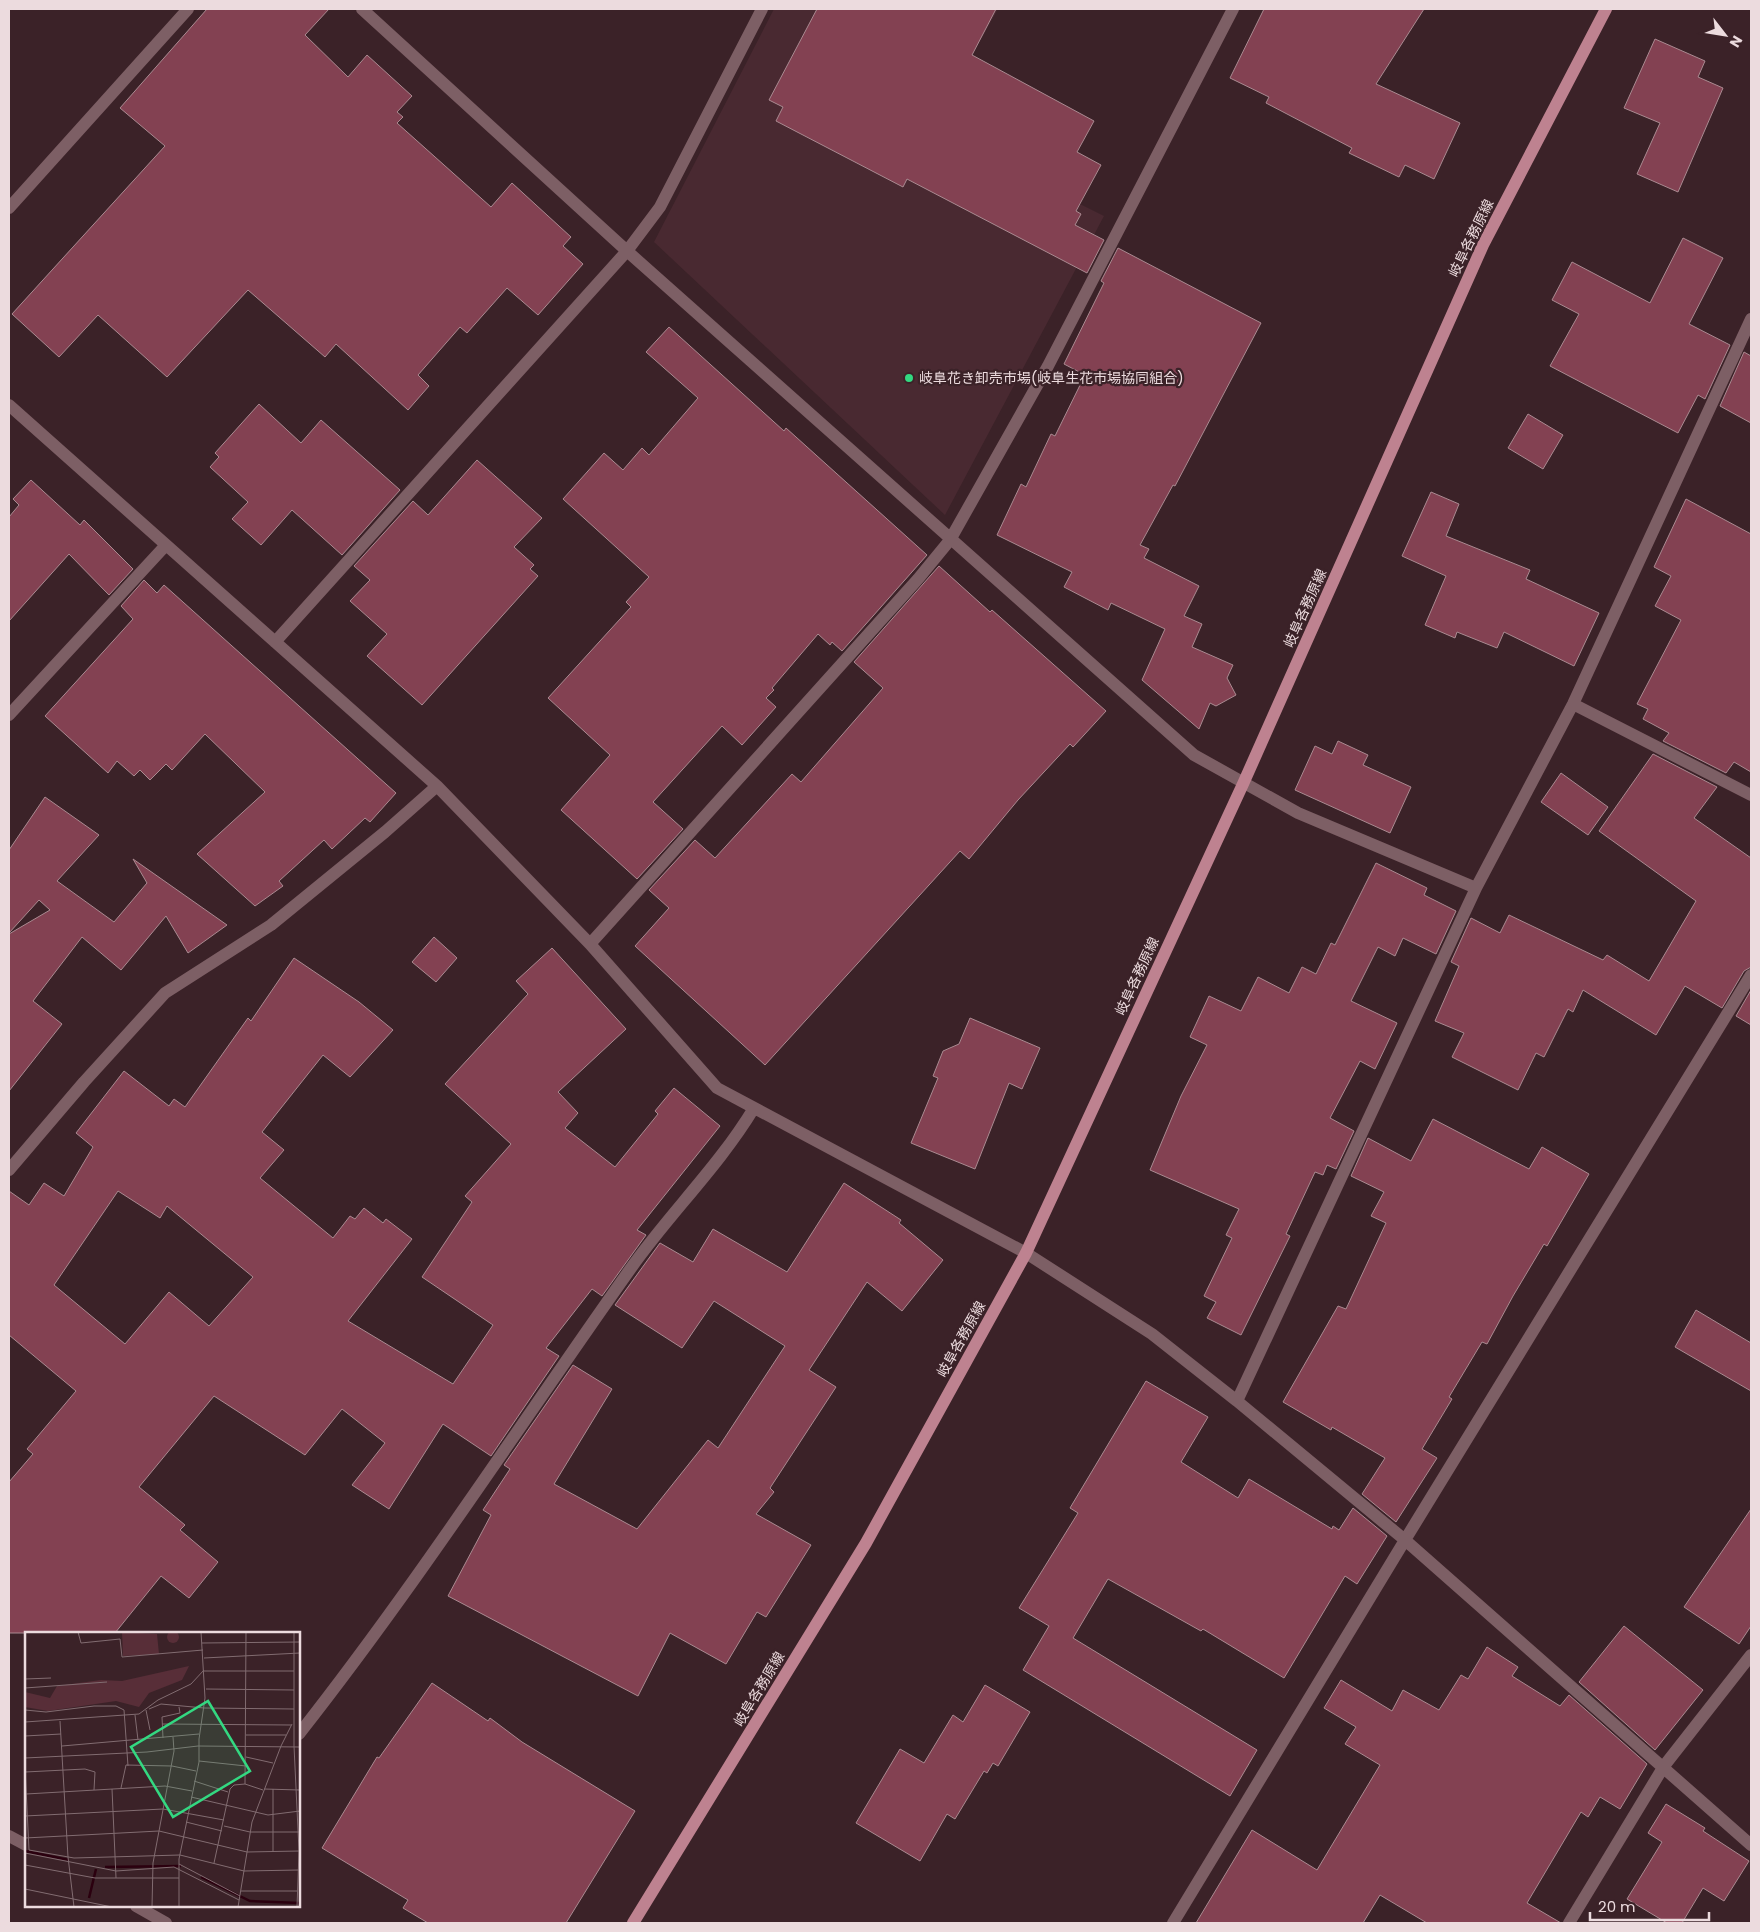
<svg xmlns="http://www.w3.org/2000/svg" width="1760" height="1932" font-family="Poppins,'Noto Sans JP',sans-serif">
  <rect width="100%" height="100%" fill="#3b2228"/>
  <path fill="#492931" d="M774,9h224l-68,120 174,87 -159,299 -291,-273z"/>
  <path fill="#834152" stroke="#aa8a91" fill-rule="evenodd" d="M207,9h122l-24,26 43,42 19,-22 45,41 -15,16 6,5 -6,6 94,84 21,-24 59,54 -8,9 20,18 -45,51 -31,-27 -40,45 -7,-6 -42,48 11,11 -21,24 -72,-66 -11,13 -77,-67 -81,87 -69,-62 -39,42 -47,-43 153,-168 -45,-38z
    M817,9h179l-24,46 122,66 -17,31 24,13 -25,46 5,3 -6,11 29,15 -17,33 -180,-94 -4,8 -127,-66 7,-14 -14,-7z
    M1264,9h160l-48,75 84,39 -26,56 -29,-14 -6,12 -50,-24 3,-5 -86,-45 3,-6 -39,-19z
    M1655,39l50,22 -7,16 25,11 -45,104 -41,-18 23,-51 -36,-15z
    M1683,238l40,20 -34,66 41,21 -25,54 -7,-4 -20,38 -128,-67 29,-52 -27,-14 20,-38 78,41z
    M1118,248l143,75 -86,163 -2,-1 -33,60 9,4 -5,9 55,28 -15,30 18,8 -10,23 41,18 -6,13 9,17 -20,11 -6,-3 -11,26 -57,-49 23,-51 -54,-26 -3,7 -44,-23 8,-15 -75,-37 24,-51 5,3 25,-53 4,2 30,-61 -21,-11 40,-81 -3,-2z
    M669,327l115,104 2,-3 141,127 -85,96 -10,-9 -2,3 -12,-11 -46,54 2,2 -8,8 10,9 -34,38 -20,-19 -69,76 30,27 -46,50 -76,-69 49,-55 -62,-57 83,-91 -5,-5 23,-25 -86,-78 41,-46 19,17 19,-22 7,7 49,-57 -52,-46z
    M1744,352l7,4v67l-31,-17z
    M259,404l42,39 20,-23 79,70 -58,65 -50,-45 -31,35 -29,-26 16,-17 -38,-35 9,-10 -4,-4z
    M1528,414l35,21 -20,34 -35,-21z
    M477,460l65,58 -28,29 20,18 -4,4 8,7 -116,129 -55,-49 20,-22 -37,-33 20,-21 -16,-14 59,-65 15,14z
    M31,480l49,45 4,-5 49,49 -24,26 -40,-41 -60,67v-104l10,-12 -6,-6z
    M1431,492l28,12 -13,32 84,34 -4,9 73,34 -25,53 -70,-34 -7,16 -40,-16 -2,6 -30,-13 21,-49 -44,-20z
    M1686,499l65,35v238l-17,-10 -8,11 -63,-32 6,-8 -26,-14 5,-10 -11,-5 44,-84 -26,-14 16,-30 -17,-9z
    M939,566l51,46 2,-2 114,101 -33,36 -3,-3 -52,56 -49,59 -9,-8 -195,214 -130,-119 34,-38 -20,-18 46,-50 20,18 77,-84 9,8 82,-94 -29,-26z
    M144,580l13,13 7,-8 232,208 -26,29 -5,-4 -33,31 -8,-9 -45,41 4,5 -28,20 -58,-52 68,-62 -60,-58 -33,36 -6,-6 -16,16 -10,-10 -6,6 -17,-15 -9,12 -63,-57 88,-97 -12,-13z
    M1338,741l30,14 -5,10 48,22 -21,46 -95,-43 20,-44 17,8z
    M1653,754l64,33 -23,31 57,40v109l-7,4 -22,37 -37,-22 -29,49 -73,-45 -10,22 -5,-3 -24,48 -8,-4 -18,37 -66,-33 12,-24 -29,-12 24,-55 -8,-4 20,-44 29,15 9,-18 94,45 4,-5 42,26 47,-80 -97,-70z
    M1561,773l47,34 -20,28 -47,-33z
    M45,797l54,38 -42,46 57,41 33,-39 -14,-24 94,66 -39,28 -22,-37 -45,54 -39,-33 -49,64 29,23 -53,67v-157l41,-24 -11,-10 -30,33v-83z
    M1376,863l51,25 -3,7 32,16 -20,43 -33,-16 -8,18 -17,-9 -27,54 46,22 -22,46 -15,-8 -30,57 24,13 -18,38 -9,-4 -4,10 -8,-3 -29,62 4,2 -49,99 -34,-17 9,-16 -12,-6 28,-58 -6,-3 13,-26 -89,-39 31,-74 26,-51 -17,-8 19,-41 32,15 17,-34 31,16 13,-26 14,7 15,-31 4,2z
    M434,937l23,21 -21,24 -24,-20z
    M552,948l74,81 -68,63 20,21 -13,15 50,39 43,-53 -3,-3 19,-23 46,38 -83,104 9,5 -44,61 -10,-7 -46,59 13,8 -68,100 -48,-32 -54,85 -37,-24 33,-42 -43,-34 -37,46 -91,-59 -75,91 46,38 -5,5 38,32 -29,36 -28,-22 -46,57h-106v-151l24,-28 -6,-5 49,-58 -67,-56v-144l20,14 15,-22 20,13 29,-49 -17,-14 48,-62 45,35 5,-7 11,8 63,-89 3,3 43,-63 65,44 34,28 -43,47 -27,-22 -61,77 22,18 -24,28 73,60 17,-22 5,3 9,-11 19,15 3,-4 26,20 -64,82 105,63 40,-59 -71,-48 50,-75 -7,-6 46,-52 -66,-60 83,-90 -12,-13zM118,1191l42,27 7,-12 86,71 -44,49 -40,-34 -44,52 -71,-59z
    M1751,990v35l-15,-9z
    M970,1018l70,30 -18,41 -13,-6 -34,86 -64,-26 27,-65 -5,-2 10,-25 16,-7z
    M1433,1119l96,50 13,-22 47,27 -42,72 -3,-2 -31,52 -26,48 -5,-2 -33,55 3,2 -30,50 15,9 -41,64 -34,-28 23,-36 -53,-31 -1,3 -48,-28 55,-96 8,3 40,-86 -15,-7 13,-24 -33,-16 17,-38 43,23z
    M844,1183l57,37 -2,3 44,37 -41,51 -35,-29 -58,88 27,17 -66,101 4,4 -18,22 55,31 -45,72 -9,-5 -31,52 -56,-31 -32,63 -190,-100 43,-81 -8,-5 27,-41 -6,-4 69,-100 39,24 -58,95 83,45 71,-89 10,8 67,-102 -71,-45 -32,47 -67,-43 45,-62 33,19 20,-33 74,43z
    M1696,1310l55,33v48l-76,-44z
    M1146,1381l62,36 -27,45 57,36 11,-19 83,50 1,-3 6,4 14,-22 34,28 -30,48 -12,-8 -61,102 -81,-49 -2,2 -93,-52 -35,59 184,112 -27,46 -207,-126 26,-44 -30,-18 59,-95 -8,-5z
    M1751,1509v117l-12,18 -55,-37z
    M1624,1626l79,64 -48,60 -76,-68z
    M1487,1647l31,20 -6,9 48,30 9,-11 78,69 -27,45 -20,-12 -12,20 -7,-5 -54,91 34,20h-134l-47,-28 -17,28h-167l56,-93 65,40 63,-105 -35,-21 11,-17 -32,-19 17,-28 51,31 11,-21 36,20 22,-35 7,4z
    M432,1683l56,38 2,-3 32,24 113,69 -69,112h-138l-25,-15 5,-8 -86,-52 55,-91 2,1z
    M985,1685l45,27 -32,54 -5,-3 -6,10 -3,-2 -29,48 -8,-5 -27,47 -64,-38 44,-74 24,14 29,-48 10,7z
    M1666,1804l39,24 -2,3 46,30 -25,40 -21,-13 -21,35h-15l-40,-24 35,-57 -14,-9z"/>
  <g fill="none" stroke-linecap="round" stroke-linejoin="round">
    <path stroke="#7d5f65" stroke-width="12" d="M362,9l265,242 567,504 104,58 178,75
      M9,208l179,-199
      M9,405l428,381 153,158 127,144 309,165 126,81 85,67 168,139 346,305
      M275,642l352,-391 33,-44 102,-198
      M1573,704l178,91
      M9,715l157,-170
      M590,944l328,-365 32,-39 98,-174 185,-357
      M9,1170l75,-88 81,-89 106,-68 114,-93 52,-46
      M1237,1401l239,-513 97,-184 178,-385
      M299,1734c118,-150 222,-311 332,-466 39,-55 88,-102 123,-160
      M9,1836l17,9
      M136,1906l30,17
      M1173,1923l232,-383 346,-565
      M1569,1923l95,-157 87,-111"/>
    <path stroke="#be8290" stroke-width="12" d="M633,1923l233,-380 160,-290 217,-469 240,-539 123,-236"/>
  </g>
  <circle fill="#33d881" stroke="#3b2228" stroke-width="2" cx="909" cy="378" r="5"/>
  <g text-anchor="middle" stroke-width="4.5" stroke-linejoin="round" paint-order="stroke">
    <g font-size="14" fill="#ecdbde" stroke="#3b2228">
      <text transform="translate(1471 238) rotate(-64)" y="5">岐阜各務原線</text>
      <text transform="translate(1305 608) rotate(-66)" y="5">岐阜各務原線</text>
      <text transform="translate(1137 976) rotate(-65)" y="5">岐阜各務原線</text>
      <text transform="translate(961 1339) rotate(-61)" y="5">岐阜各務原線</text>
      <text transform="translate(759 1689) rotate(-59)" y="5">岐阜各務原線</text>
    </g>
    <g font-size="14" fill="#ecdbde" stroke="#3b2228" text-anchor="start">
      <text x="919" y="383">岐阜花き卸売市場(岐阜生花市場協同組合)</text>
    </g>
  </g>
  <g transform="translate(25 1632)">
    <rect width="275" height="275" fill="#3b2228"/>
    <path d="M97,0l35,2 2,20 -36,2z" fill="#582e38"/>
    <path d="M164,34l-7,14 -33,13 -10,14 -23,-6 -68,10 -23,-4v-15l25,6 7,-12 44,-6 21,1z" fill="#582e38"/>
    <path d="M142 5a6 6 0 1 1 12 0a6 6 0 1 1-12 0Z" fill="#582e38"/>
    <path fill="none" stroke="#2b000f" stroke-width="2.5" d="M0,219l44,9M80,235l76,-1M176,245l49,24 50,2M64,266l7,-29"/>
    <path fill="none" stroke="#826c71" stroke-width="1" d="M53,0l3,11 39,-4 2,18 81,-7M177,11l98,-1M179,26l96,-5M179,39h90M0,47l26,-1M0,56l82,-6M181,57l88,1M124,77l12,-5 43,4 90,1M0,78l21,2 48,-6h22l8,4 4,56M121,78l4,20M110,83l3,25M35,89l8,136 6,50M0,90l114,-8 19,-14 33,-16 13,-14M137,92l129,1M221,103h40M0,104l36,-2M138,106l-1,-21 18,-4 -1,-6M37,114l137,-12M256,114l11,-22M269,114l5,105 -2,56M269,114v-114M221,125l27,6M0,126l122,-6 51,-6 102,1M174,129l47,5M0,135l4,83 45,8 106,-3 64,16 56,-1M0,140l60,-3 10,3 -1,18M169,149l34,11M220,152l1,-152M96,156l5,-23 46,1 24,5M87,157l4,89M239,157l36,1M248,157v63M1,162l139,-8 27,5M166,165l77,18 32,-4M0,184l138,-7 61,11M161,190l36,9M199,194l26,6h50M0,206l134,-7 88,21 53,-1M0,221l91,18 58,-4 65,33M189,231l16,-74 4,-4 11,-1 18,6M154,232l61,32M0,233l70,13h84M0,257l87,18M216,259h56M127,275l1,-44 21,-112 -1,-14M154,275v-48l20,-97v-23l6,-41 -4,-66M213,275l14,-85 29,-76"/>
    <path fill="#33d881" fill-opacity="0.15" stroke="#33d881" stroke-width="2.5" d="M183,69l42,70 -77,46 -42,-70z"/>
    <rect width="275" height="275" fill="none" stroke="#ecdbde" stroke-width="2.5"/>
  </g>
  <rect width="1760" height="1932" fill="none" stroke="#ecdbde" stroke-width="20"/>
  <g transform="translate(1725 35) rotate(121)" stroke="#3b2228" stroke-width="4" paint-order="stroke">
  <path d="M0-4L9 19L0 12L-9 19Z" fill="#ecdbde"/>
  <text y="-8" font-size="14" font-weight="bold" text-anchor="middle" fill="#ecdbde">N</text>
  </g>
  <path d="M1590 1912v8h119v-8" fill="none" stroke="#ecdbde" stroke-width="2.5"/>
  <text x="1598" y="1912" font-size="15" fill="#ecdbde" stroke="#3b2228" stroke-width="4" paint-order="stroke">20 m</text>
</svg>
